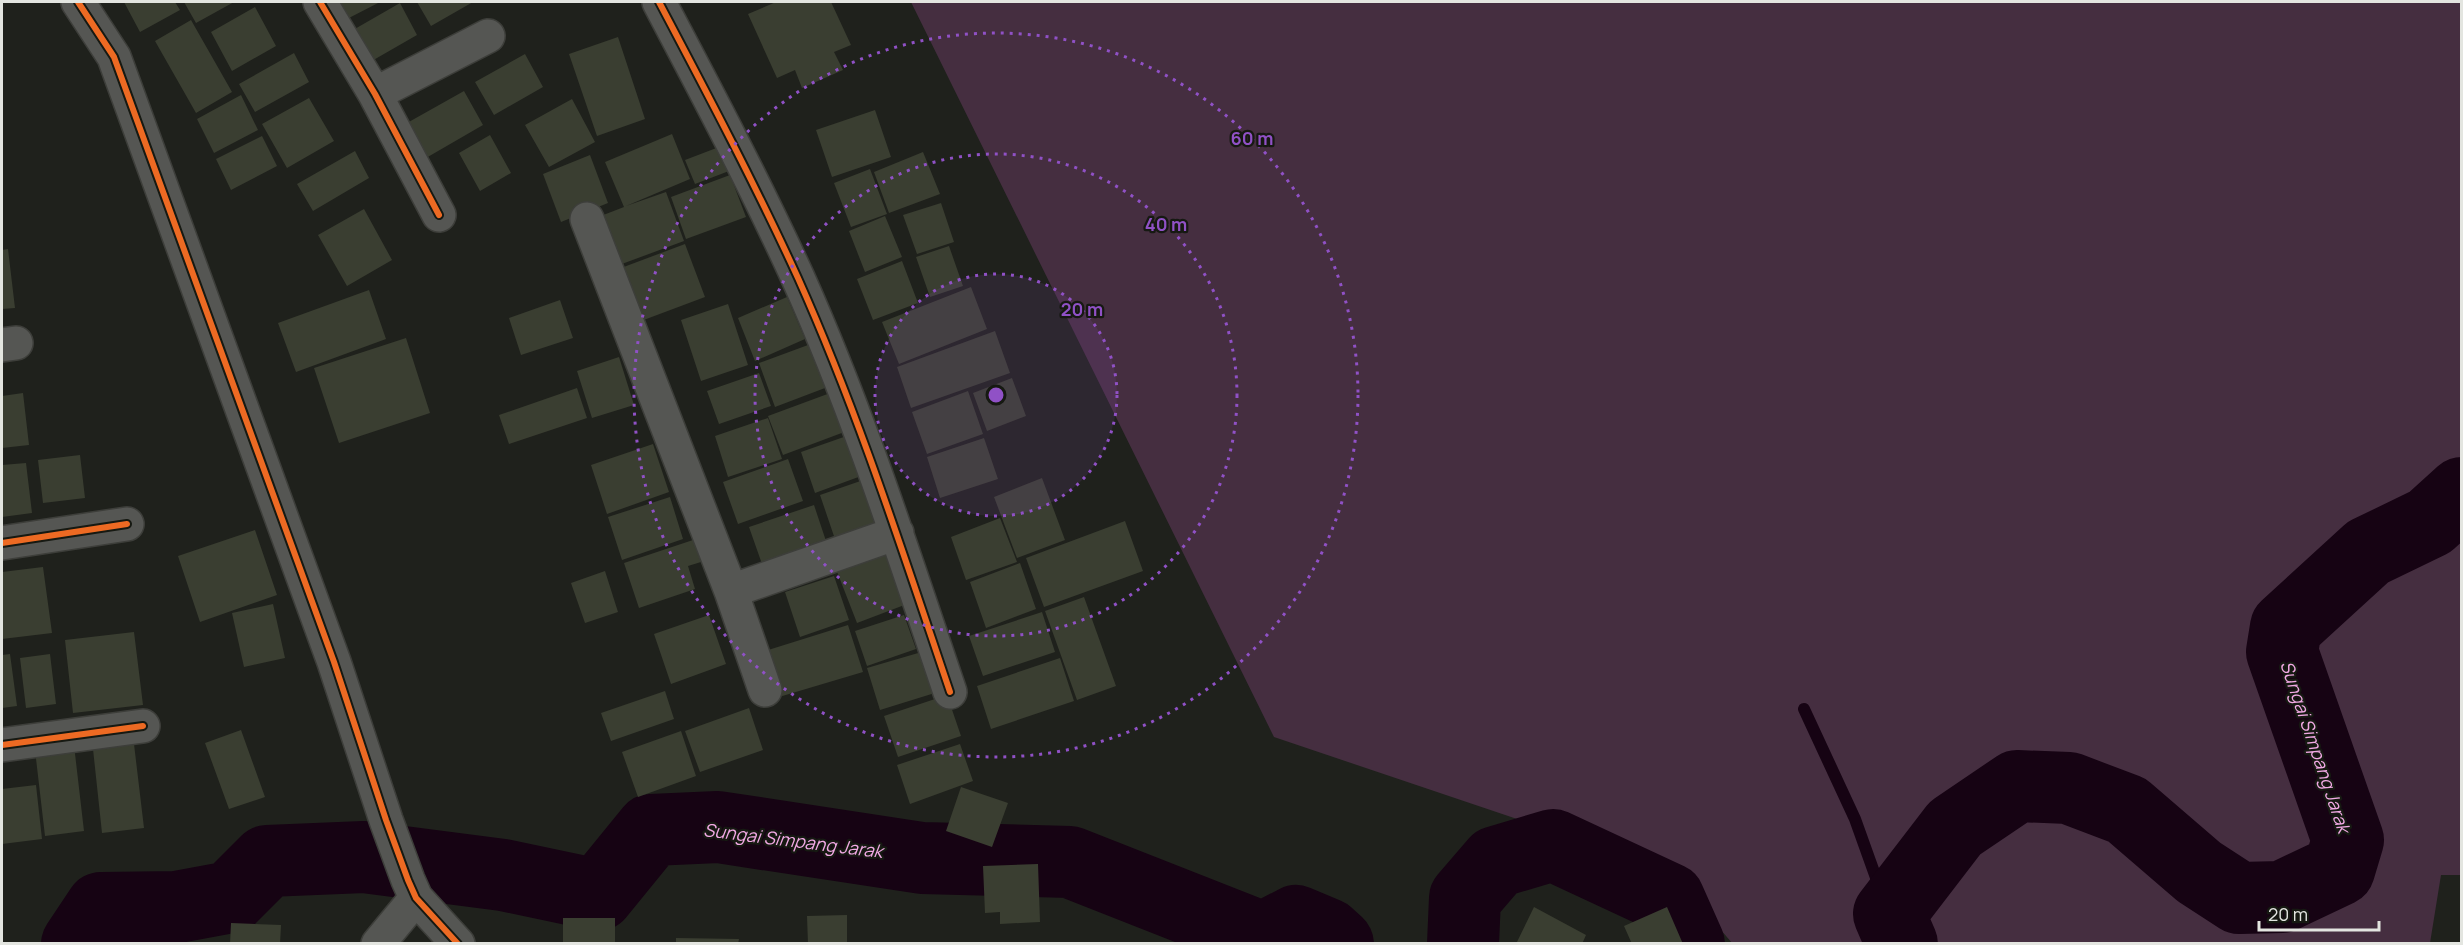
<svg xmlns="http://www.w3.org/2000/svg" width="2463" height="945" font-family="Manrope,sans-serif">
  <rect width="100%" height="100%" fill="#1f211c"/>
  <path fill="#452e40" d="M911,2h1550l1,873h-21l-11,68h-698l-61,-72 -397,-134z"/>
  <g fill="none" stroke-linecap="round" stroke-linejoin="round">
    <path stroke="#160313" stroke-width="12" d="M1804,709l51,110 34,95"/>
    <path stroke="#160313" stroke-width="72" d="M77,944l24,-36 76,-1 54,-10 36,-36 97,-4 139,18 95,20 53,-65 67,-3 204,31 148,4 193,76 33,-17 31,13 11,10
      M1463,944l2,-46 31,-36 57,-17 116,54 20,45
      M1902,944l-13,-30 66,-86 62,-42 52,2 58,22 72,62 40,26 43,-1 57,-27 9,-30 -66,-188 4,-25 82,-75 62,-30 32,-29"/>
  </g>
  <path fill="#3a3e31" d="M124,2h51l5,8 -40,22z
    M184,2h50l-38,21z
    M338,2h42l-33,17z
    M417,2h56l-42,24z
    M776,2h55l20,43 -17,7 9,18 -41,18 -7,-18 -18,8 -29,-64z
    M400,3l17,32 -47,27 -17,-32z
    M255,7l21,39 -44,25 -21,-39z
    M191,20l41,72 -36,21 -41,-72z
    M618,37l27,82 -48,17 -28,-82z
    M294,53l15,29 -54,30 -16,-28z
    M525,54l18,33 -49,28 -19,-33z
    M464,91l19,34 -57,33 -19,-35z
    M241,95l17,35 -44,23 -17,-34z
    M309,98l25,43 -47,27 -25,-44z
    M572,99l23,43 -46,25 -24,-42z
    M875,110l16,47 -59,20 -16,-47z
    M672,134l18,45 -64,27 40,-14 18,49 -73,27 -18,-49 31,-12 -19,-45z
    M490,135l21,38 -31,18 -21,-38z
    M262,136l15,30 -46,24 -15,-31z
    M719,147l10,24 -34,13 -10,-24z
    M355,151l14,27 -56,33 -16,-27z
    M923,152l17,42 -51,19 -15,-41z
    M590,155l18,48 -47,19 -18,-48z
    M870,169l17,45 -36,13 -17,-44z
    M730,175l16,42 -60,22 -15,-42z
    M941,203l13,39 -37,12 -14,-39z
    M364,209l28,51 -45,26 -29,-51z
    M885,216l17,41 -37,15 -16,-41z
    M685,244l20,53 -72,27 -20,-53z
    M949,246l14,40 -33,11 -14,-40z
    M8,249l7,59 -13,1v-59z
    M902,261l16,42 -45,17 -16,-41z
    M971,287l16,42 -88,35 -17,-42z
    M369,290l17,49 -90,33 -18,-49z
    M787,297l18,42 -50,22 -17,-43z
    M560,300l13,38 -52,17 -12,-37z
    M728,304l20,61 -47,16 -20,-61z
    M995,331l15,42 -99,35 -14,-41z
    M406,338l24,75 -91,30 -25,-75z
    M808,345l17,43 -50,19 -16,-44z
    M619,357l15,48 -42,13 -15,-47z
    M759,373l12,33 -52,18 -12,-33z
    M1012,378l14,38 -39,15 -14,-38z
    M577,388l10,30 -78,26 -10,-29z
    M841,389l14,39 -72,27 -15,-39z
    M968,391l15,43 -56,20 -15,-42z
    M23,393l6,52 -27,3v-52z
    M768,418l14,41 -54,18 -13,-41z
    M858,432l14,40 -57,21 -14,-41z
    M984,438l14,41 -58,19 -13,-41z
    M653,444l16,48 -62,22 -16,-49z
    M80,455l5,43 -42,5 -5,-43z
    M788,459l15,42 -65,23 -15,-42z
    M26,463l6,50 -30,4v-52z
    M872,477l17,50 -52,18 -17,-50z
    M1042,478l23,62 -48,18 -23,-61z
    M670,497l13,42 -61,21 -14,-43z
    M814,505l12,36 -64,23 -13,-37z
    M1000,518l17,44 -51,18 -15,-43z
    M1125,521l18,50 -99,36 -18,-49z
    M255,530l22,65 -77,27 -22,-66z
    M693,540l8,22 -13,4 7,23 -56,19 -15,-45z
    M887,550l20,54 -50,19 -21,-54z
    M1020,563l16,46 -50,19 -16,-46z
    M43,567l9,66 -50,6v-67z
    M605,571l13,41 -33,11 -14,-40z
    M834,576l15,44 -49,17 -15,-45z
    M1084,597l32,89 -39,14 -32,-89z
    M273,604l12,54 -41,9 -12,-54z
    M1042,612l13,40 -72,24 -14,-40z
    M709,615l17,49 -55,20 -17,-50z
    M904,615l12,34 -49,17 -12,-35z
    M848,625l15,47 -84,25 -14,-46z
    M134,632l9,73 -70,8 -8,-73z
    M925,651l13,41 -58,18 -13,-42z
    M10,654l7,52 -15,2v-53z
    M50,654l6,50 -30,4 -6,-50z
    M1060,658l14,43 -83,28 -14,-43z
    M665,691l9,28 -63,22 -10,-28z
    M947,695l14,41 -63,21 -14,-41z
    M749,708l14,42 -63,22 -15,-41z
    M241,730l24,67 -36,12 -24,-66z
    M681,731l15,45 -58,21 -16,-45z
    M134,744l10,84 -42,5 -9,-84z
    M960,744l13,37 -63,23 -13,-39z
    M74,745l10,86 -39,5 -10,-86z
    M36,785l6,54 -40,5v-55z
    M961,787l47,16 -16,44 -46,-16z
    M1038,864l2,58 -40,2v-12l-15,1 -2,-47z
    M1534,907l52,28 -4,9h-66z
    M1667,907l16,37h-51l-8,-18z
    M847,915v29h-39l-1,-28z
    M563,918h52v26h-52z
    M231,923l50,2 -1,19h-50z
    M676,938l63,1 -1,5h-62z"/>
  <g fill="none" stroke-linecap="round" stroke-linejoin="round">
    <defs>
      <path id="minor" d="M78,2l36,55 220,605 52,158 22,60 8,18 42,46
        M320,2l55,92 64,121
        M659,2c48,91 96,182 139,276 60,134 105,275 152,414
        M375,94l113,-58
        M587,219l144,372 34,99
        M2,345l14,-2
        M2,543l125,-19
        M731,591l166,-58
        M2,745l141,-19
        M378,944l38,-46"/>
    </defs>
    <use href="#minor" stroke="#3d3e3a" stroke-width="36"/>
    <use href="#minor" stroke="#555653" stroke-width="33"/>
    <defs>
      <path id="cycleway" d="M78,2l36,55 220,605 52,158 22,60 8,18 42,46
        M320,2l55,92 64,121
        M659,2c48,91 96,182 139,276 60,134 105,275 152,414
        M2,543l125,-19
        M2,745l141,-19"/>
    </defs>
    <use href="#cycleway" stroke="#161912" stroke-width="10"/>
    <use href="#cycleway" stroke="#ed6a23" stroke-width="6"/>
  </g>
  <circle cx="996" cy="395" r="121" fill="#9051c6" fill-opacity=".12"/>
  <g fill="none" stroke="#9051c6" stroke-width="3" stroke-dasharray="3 6">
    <circle cx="996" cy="395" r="121"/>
    <circle cx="996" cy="395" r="241"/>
    <circle cx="996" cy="395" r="362"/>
  </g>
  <g text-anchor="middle" stroke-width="4.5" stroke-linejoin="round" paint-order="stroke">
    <g font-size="18" font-style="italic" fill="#f1a9e4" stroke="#161912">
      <text transform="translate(2315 747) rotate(71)" y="6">Sungai Simpang Jarak</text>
      <text transform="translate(793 841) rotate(7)" y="6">Sungai Simpang Jarak</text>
    </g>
  </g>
  <circle cx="996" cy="395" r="9" fill="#9051c6" stroke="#161912" stroke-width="3"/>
  <g font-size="18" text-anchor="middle" font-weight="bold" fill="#9051c6" stroke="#161912" stroke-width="4.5" stroke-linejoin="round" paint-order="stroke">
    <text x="1252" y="145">60 m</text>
    <text x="1166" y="231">40 m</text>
    <text x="1082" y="316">20 m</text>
  </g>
  <rect width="2463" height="945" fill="none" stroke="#e3e5e0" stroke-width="6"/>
  <path d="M2259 921v9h120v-9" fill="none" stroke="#e3e5e0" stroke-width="3"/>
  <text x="2268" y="921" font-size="18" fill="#e3e5e0" stroke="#161912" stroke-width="4.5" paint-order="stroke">20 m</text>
</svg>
